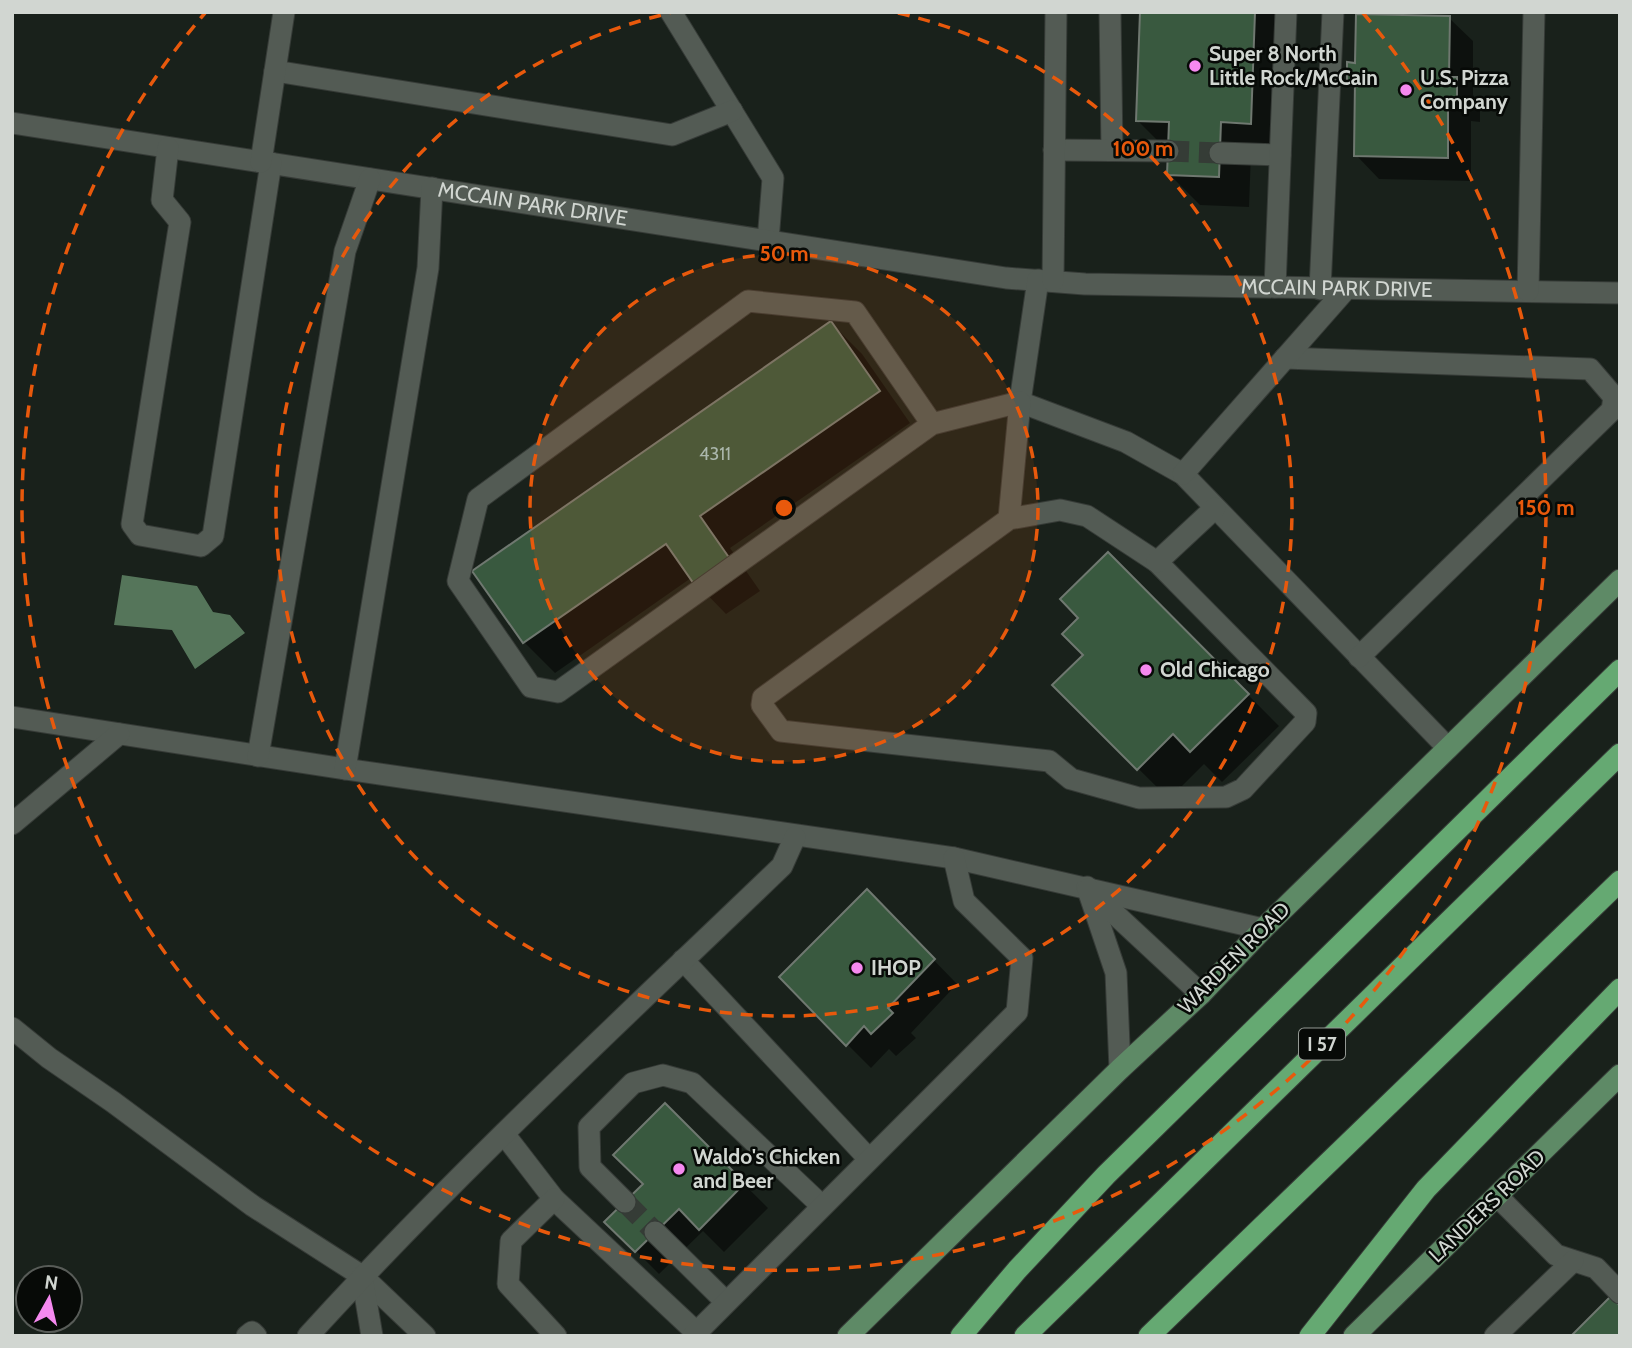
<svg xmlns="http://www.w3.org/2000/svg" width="1632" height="1348" font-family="Cabin,sans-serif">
  <rect width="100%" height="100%" fill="#19211b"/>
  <path fill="#55755a" d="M122,575l75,11 16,26 17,3 15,18 -50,36 -23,-39 -58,-5z"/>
  <path fill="#0007" d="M1141,12h145l-5,142 -30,-1 -2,54 -49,-2 -31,-31 -1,-23 -31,-31z
    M1449,18l24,23v54l7,8v19l-9,-1v60l-92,-2 -23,-24 1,-66 -9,-9 9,-15z
    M831,323l31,31 48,69 -180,125 30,43 -34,23 -35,-36 -136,95 -31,-31z
    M1108,554l171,172 -57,56 -18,-18 -35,35 -115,-114 31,-30 -4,-37z
    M890,915l67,69 -46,49 5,5 -20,18 -7,-7 -18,19 -24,-24z
    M665,1106l103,102 -44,44 -21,-21 -44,43 -52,-52 38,-38z"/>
  <path fill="#39593f" stroke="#6f7870" stroke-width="2" d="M1140,12h115l-4,112 -30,-2 -2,55 -52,-2 2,-53 -33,-1z
    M1356,14l94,2 -1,61h8v22l-9,-1v60l-94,-2 1,-75h-8v-19l8,1z
    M831,321l49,70 -180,125 30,43 -36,25 -28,-40 -143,99 -51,-72z
    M1108,552l141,142 -59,58 -17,-18 -36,36 -85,-85 31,-30 -21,-21 16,-16 -18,-19z
    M867,889l68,70 -47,49 5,5 -22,21 -7,-8 -18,20 -67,-69z
    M665,1103l80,80 -46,47 -20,-21 -44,43 -31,-30 39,-38 -30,-29z
    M1611,1296l9,10v30h-49z"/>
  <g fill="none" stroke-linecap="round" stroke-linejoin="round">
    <path stroke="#353c36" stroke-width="21" stroke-dasharray="21 10" stroke-linecap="butt" d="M1168,151l52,2
      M625,1202l30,30"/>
    <defs>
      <g id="minor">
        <path d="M671,12l102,166 -5,63"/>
        <path d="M1110,12l2,138"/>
        <path d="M275,71l397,64 60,-24"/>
        <path id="s1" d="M12,123l994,155 79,6 535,9"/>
        <path d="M168,148l-6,52 18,22 -48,302 8,11 61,11 12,-10 58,-373"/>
        <path d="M1054,150l114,1"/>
        <path d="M1220,153l60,2"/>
        <path d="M261,162l23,-150"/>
        <path d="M1038,280l-18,122 106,40 57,32 265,274"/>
        <path d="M1053,281l3,-269"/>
        <path d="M1275,287l11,-275"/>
        <path d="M1320,289l13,-277"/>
        <path d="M1528,291l6,-279"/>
        <path d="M1285,358l305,11 24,28 -2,13 -253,247"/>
        <path d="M932,424l-77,-112 -107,-11 -270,198 -20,82 73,106 27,5 374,-268 88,-22 -11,117 -246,179 -1,7 19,26 268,30 22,18 68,19 87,-1 17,-8 62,-67 1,-9 -149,-151 -70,-46 -27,-6 -51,9"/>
        <path d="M1183,474l163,-185"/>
        <path d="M1157,562l58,-54"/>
        <path d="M12,717l333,52 609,89 309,71"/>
        <path d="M258,756l87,-505 25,-72"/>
        <path d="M345,769l83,-501 4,-80"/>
        <path d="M12,824l107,-90"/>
        <path d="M1087,887l29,86 4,96"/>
        <path d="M1088,889l113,105"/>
        <path d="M683,960l186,199"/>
        <path d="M12,1028l37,30 64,44 140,104 109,70 63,60"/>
        <path d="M504,1134l50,65 142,133"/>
        <path d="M1497,1196l59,59 40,13 24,25"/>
        <path d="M554,1199l-43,42 -3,43 48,52"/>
        <path d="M625,1202l-35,-35 -1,-40 44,-44 30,-8 29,8 130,123"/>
        <path d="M655,1232l71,70"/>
        <path d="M362,1276l10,60"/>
        <path d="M247,1336l5,-4 4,4"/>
        <path d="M308,1336c150,-165 314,-316 474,-470l13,-29"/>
        <path d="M693,1336l324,-324 5,-54 -58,-57 -10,-43"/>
        <path d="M1495,1336l78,-75"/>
      </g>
      <path id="major" d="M848,1336l272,-267 81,-75 62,-65 357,-349
        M1354,1336l266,-261"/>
      <path id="highway" d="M961,1336l56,-66 89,-95 514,-505
        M1025,1336l595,-582
        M1149,1336l471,-455
        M1310,1336l116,-147 194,-200"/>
    </defs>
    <use href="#minor" stroke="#363b37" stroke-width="23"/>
    <use href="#major" stroke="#363b37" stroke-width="23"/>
    <use href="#highway" stroke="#363b37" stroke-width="23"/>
    <use href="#minor" stroke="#535b54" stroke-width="21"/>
    <use href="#major" stroke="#5e8a66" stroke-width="21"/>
    <use href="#highway" stroke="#65a972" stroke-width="21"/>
  </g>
  <circle cx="784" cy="508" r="254" fill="#e8590c" fill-opacity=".12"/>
  <g fill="none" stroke="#e8590c" stroke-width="3.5" stroke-dasharray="12 9">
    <circle cx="784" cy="508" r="254"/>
    <path d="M898 13A508 508 0 1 1 670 13"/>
    <path d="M1363 13A762 762 0 1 1 205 13"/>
  </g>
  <g fill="#f589ef" stroke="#070a07" stroke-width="2.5">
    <circle cx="1195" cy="66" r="7"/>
    <circle cx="1406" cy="90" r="7"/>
    <circle cx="1146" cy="670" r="7"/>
    <circle cx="857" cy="968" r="7"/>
    <circle cx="679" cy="1169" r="7"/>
  </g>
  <g text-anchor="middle" stroke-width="5" stroke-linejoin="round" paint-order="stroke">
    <g font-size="18" fill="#abb7ac">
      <text x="715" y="460">4311</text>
    </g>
    <rect fill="#070a07" stroke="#949994" stroke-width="2" x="1299" y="1028.5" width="46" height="31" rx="5"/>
    <g font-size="19" font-weight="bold" fill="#d1d6d1">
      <text x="1322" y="1051">I 57</text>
    </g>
    <g font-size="21" font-weight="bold" fill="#d1d6d1" stroke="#070a07" text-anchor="start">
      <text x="1209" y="61">Super 8 North<tspan x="1209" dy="24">Little Rock/McCain</tspan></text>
      <text x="1420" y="85">U.S. Pizza<tspan x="1420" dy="24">Company</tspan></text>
      <text x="1160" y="677">Old Chicago</text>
      <text x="871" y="975">IHOP</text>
      <text x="693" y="1164">Waldo's Chicken<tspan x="693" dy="24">and Beer</tspan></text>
    </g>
    <g font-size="21" fill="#d1d6d1" stroke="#070a07">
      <text dy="7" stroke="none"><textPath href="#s1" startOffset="527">MCCAIN PARK DRIVE</textPath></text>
      <text dy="7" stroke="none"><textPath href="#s1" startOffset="1337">MCCAIN PARK DRIVE</textPath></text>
      <text transform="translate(1234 958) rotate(-45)" y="7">WARDEN ROAD</text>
      <text transform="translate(1487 1206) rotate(-44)" y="7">LANDERS ROAD</text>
    </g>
  </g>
  <circle cx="784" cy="508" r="10" fill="#e8590c" stroke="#070a07" stroke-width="3.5"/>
  <g font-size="21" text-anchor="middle" font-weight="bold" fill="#e8590c" stroke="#070a07" stroke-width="5" stroke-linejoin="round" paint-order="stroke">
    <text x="1143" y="156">100 m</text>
    <text x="784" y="261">50 m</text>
    <text x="1546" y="515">150 m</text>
  </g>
  <rect width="1632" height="1348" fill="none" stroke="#d1d6d1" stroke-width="28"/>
  <g transform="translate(49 1299) rotate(8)"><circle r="33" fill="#070a07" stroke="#585c58" stroke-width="2"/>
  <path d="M0-5L12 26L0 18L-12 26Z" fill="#f589ef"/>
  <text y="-10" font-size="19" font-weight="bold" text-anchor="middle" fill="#d1d6d1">N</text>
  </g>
</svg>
